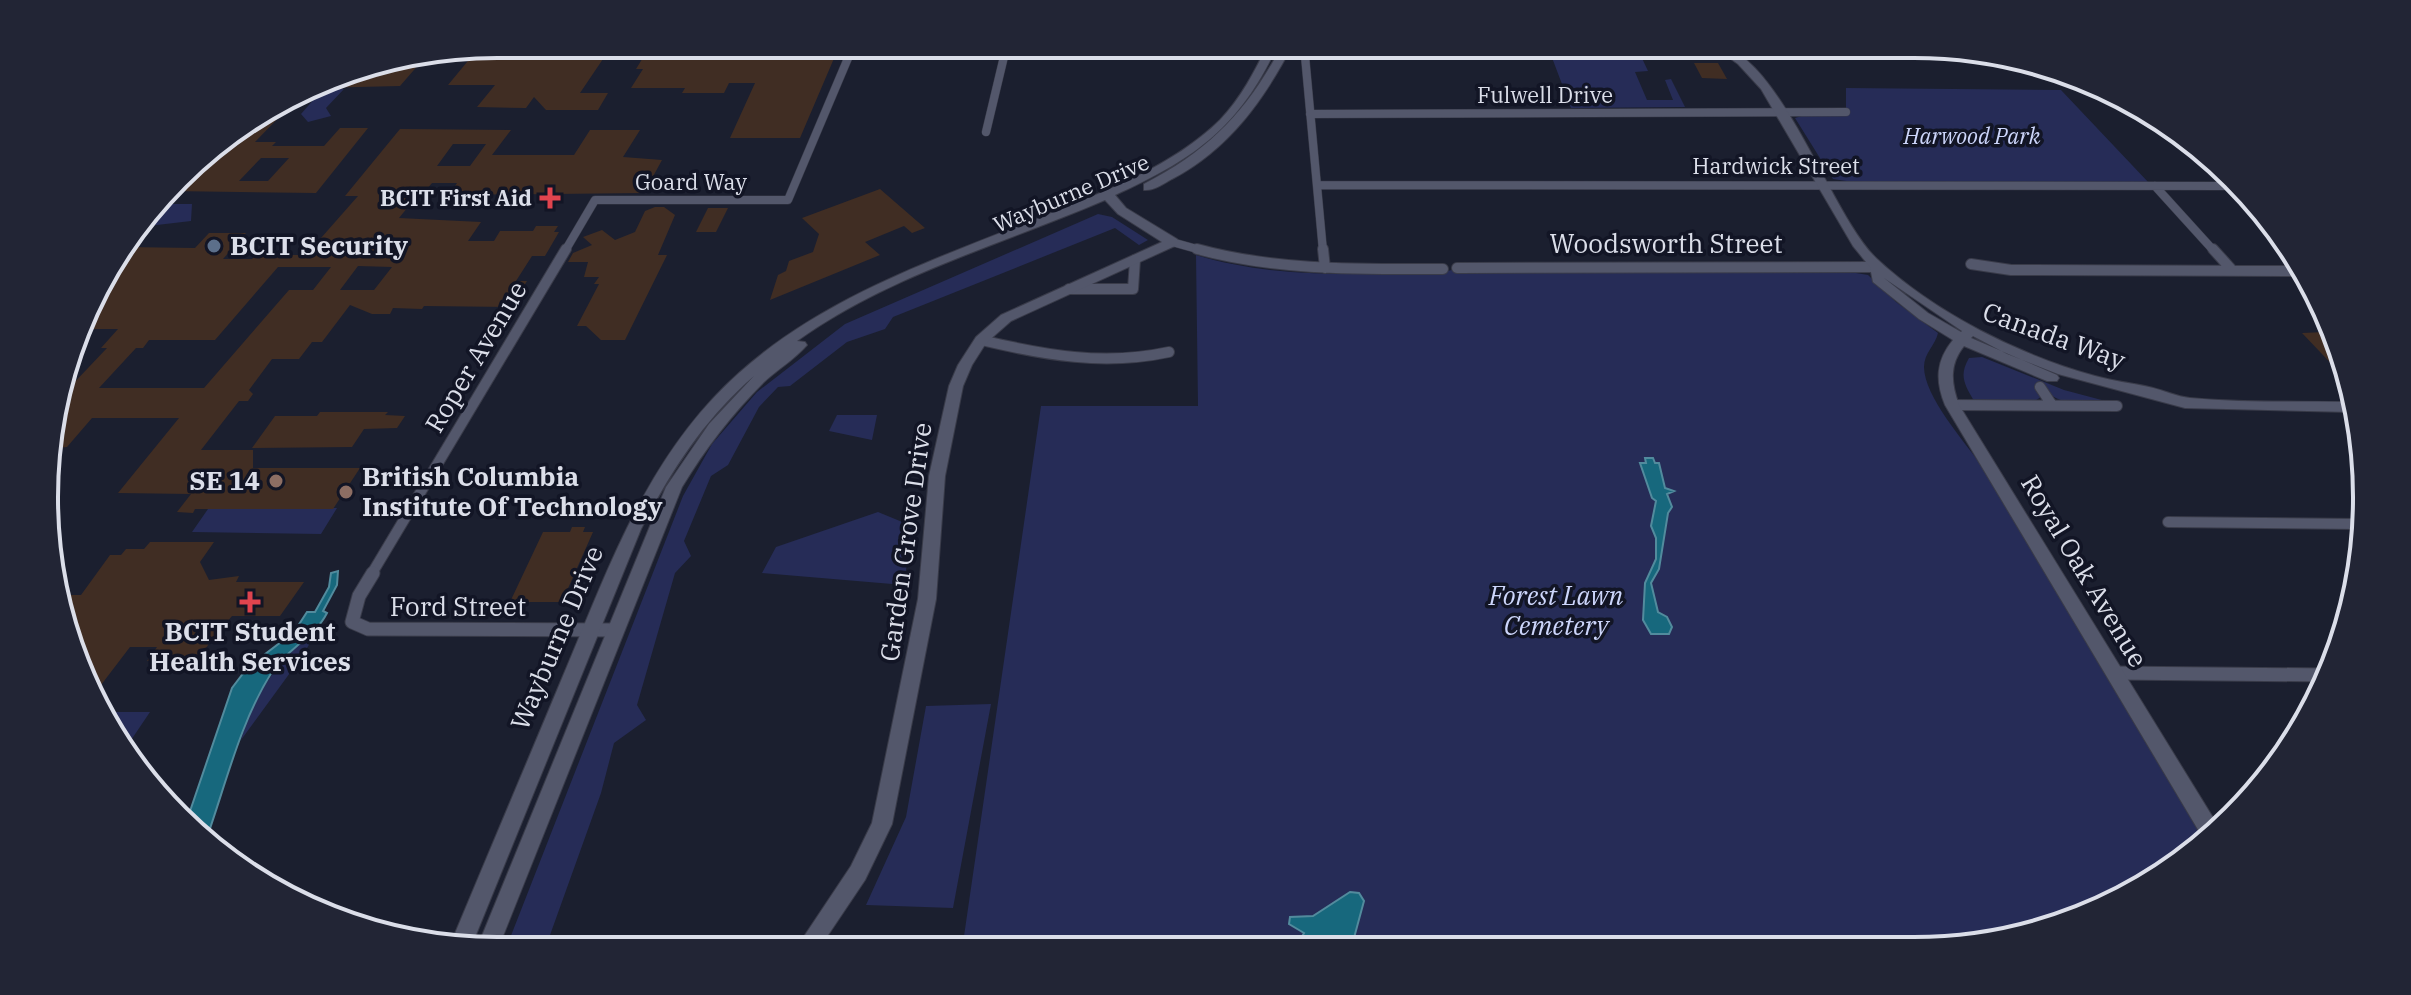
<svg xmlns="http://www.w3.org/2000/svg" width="2411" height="995" font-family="'IBM Plex Serif',serif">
  <rect width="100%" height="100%" fill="#1b1f2f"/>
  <path fill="#262c57" d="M1640,54l8,17 -13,1 12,28h26l-8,-20 6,-1 14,28 -114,1 -20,-53z
    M1846,88l215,2 88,93 -296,-1 -20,-3 -38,-61 10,-3 41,-1z
    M344,89l-18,19 5,8 -23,6 -7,-8 21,-24z
    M162,204h30l-1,17 -51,6z
    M1098,214l14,3 36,23 -9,5 -24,-17 -222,89 -8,12 -38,13 -57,44 -12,1 -19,20 -31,58 -17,11 -27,65 7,15 -16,17 -38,132 9,15 -32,23 -13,50 -56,156 -40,2 178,-455 29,-52 45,-52 88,-68z
    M1196,255c79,24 161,19 242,18l14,-3 11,3h393l12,2 28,27 42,31c-2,11 -14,20 -14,34 0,29 40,74 57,98l225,378 -92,61 -141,43 -1011,3 79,-544h157z
    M1982,357l82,33 49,13c-27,0 -55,6 -71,-18l-6,-1 5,13 -8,5 -59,-1c-10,-17 -15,-26 -5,-43z
    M837,415h40l-5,25 -43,-9z
    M337,508l-16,26 -129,-2 16,-23z
    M878,512l34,14 -8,59 -142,-12 14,-26z
    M321,624l-18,31 -62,85c13,-50 42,-84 80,-116z
    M991,704l-38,204 -87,-3 40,-88 20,-111z
    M105,712h45l-27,40z"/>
  <path fill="#17687d" stroke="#528b9d" stroke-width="2" d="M1645,458h8l2,5h4l6,25 9,3 -7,3 5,13 -4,6 -9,56 -8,14 7,29 9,5 5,10 -3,7h-18l-8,-14 2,-37 11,-24v-21l-5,-12 5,-25 -4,-3 -12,-35h6z
    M338,571l-1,14 -14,26 4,2c-12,24 -40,36 -55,59 -32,50 -46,112 -66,168l-19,-20 45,-132 16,-21 46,-35 13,-20h8l14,-25 2,-14z
    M1350,892l9,1 5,8 -13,48 -32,-4 -7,4h-17l9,-16 -15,-9 1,-7 23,-1z"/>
  <path fill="#402d23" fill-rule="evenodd" d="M472,56h133l-25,37h28l-10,17h-52l-12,-13 -8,11 -49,-1 18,-22h-47z
    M644,56h191l-35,82h-70l25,-55h-26l-5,10h-42l3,-5h-54l12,-19h-7z
    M386,62l34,1 -20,23 -83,2 34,-20z
    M1694,63h24l9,16 -25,-1z
    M286,106l2,2 -33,34h21l-4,4h52l16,-18h28l-52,65 -146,-2 29,-35zM261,158h28l-21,23h-29z
    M400,129l111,1 -19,25h82l16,-25h50l-17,27 39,3 -18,33 -195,2 8,-12h-25l-11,13h-4l-18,22 82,4 -13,19h26l6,-10h33l3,-5h22l-4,6h5l-14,24h-13l-16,25h11l-16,26 -87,-1 -2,3 -29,-1 -3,6h-18l-22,-9 -28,37h-10l-13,17h-27l-23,31 4,4 -5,7h-9l-38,49h52v18h107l-27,41h-138l-2,4 -16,-1 14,-18 -73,-1 61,-75h-87l-25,29 -19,2v-11l17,-51 4,1 38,-40h-6l17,-19h-33l20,-58 20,-24 70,1 14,-15h37l-23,26h29l4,-4h50l52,-59h-13zM453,144h33l-16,22h-33zM358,266l34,1 -18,23h-34zM278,267h53l-18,23h-24l-85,98h-105l37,-40h7l6,-8h66z
    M880,189l45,39 -13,5 -8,-7 -39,16 15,13 -110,45 8,-25 8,-4 3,-10 24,-9 6,-18 -17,-16z
    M655,207h9l11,8 -17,40h9l-42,85h-24l-15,-14h-9l22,-42h-5l5,-7h-15l4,-15h-20l5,-9 19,-8 -9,-8 19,-7 13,10 20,-8 10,-21z
    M708,208h20l-12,24h-20z
    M2325,332l7,8 9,34 -39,-41z
    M320,412h68l-3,3 20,1 -8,12 -33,1 -12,18 -100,1 23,-32h42z
    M572,527h13l-2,5h10l-31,70h-52l33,-70h27z
    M150,542h64l-14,20 9,18 30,-4 -3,6h68l-24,34h-48l-5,6h-4l-26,40 -50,-1 10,-14h-27l-29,38h-7l-33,-78 10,-12h10l29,-40h11l5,-6h18z"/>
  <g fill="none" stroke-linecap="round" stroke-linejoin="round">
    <defs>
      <path id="street-far2" d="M470,49h382
        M1310,114l536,-2
        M986,132l21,-88
        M1317,185l918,1
        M2155,186l59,65
        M1172,242l32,9
        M565,251l30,-51h193l66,-156
        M1323,251l-18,-195 4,-4 646,-1"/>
      <path id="street-far1" d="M1197,249c80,22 164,20 246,20
        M1323,249l2,19
        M2213,249l19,21
        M1971,264l40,6 289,1
        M1457,268l418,-1
        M1069,289h64l2,-29
        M981,340c63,15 123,26 188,12
        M2040,387l12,18
        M1952,405l165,1
        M2168,522l191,2
        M371,575l195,-326"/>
      <path id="street" d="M373,573l-14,23 -7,26 16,7 246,1
        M2115,673l212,2"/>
      <path id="secondary" d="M1268,44h10c-37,82 -83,115 -163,151l11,13 51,31v6l-166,76 -25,22 -14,22 -9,21 -18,90 -9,123 -44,225 -27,56 -47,70h-23l56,-84 21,-43 46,-224 11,-123 20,-90 9,-21 18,-28 25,-22 161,-73 -44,-28 -13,-14c-102,44 -216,75 -308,141l8,1 2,3c-12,14 -29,24 -43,37 -32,32 -59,67 -82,105l-185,464 -20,-3 189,-461 43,-63 45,-48c-49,42 -84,96 -113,153l-170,418 -20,-4c37,-89 75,-178 112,-267 46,-109 85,-222 176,-303 87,-78 200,-115 307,-158 60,-24 127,-49 174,-95 21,-22 35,-49 48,-76z
        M1283,44h10c-29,56 -64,105 -121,135 -9,5 -18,12 -28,11v-6c67,-35 103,-73 139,-140z
        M1710,44c68,0 120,172 167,215 58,54 142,96 218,117 18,5 36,7 54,11 14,3 28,10 41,11 52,5 106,3 158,4l2,10 -165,-4 -127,-34 -51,-20 -34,-18 -2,2 86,37 2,3 -2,3h-10l-83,-35c-15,19 -13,37 -5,59l261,424 -14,14 -261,-438c-10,-25 -9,-44 8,-65l-34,-21 -46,-37 -3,-15 -17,-21 -92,-157 -23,-25zM1884,278l78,53 -1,1 -33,-19z"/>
    </defs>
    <use href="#street-far2" stroke="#393b49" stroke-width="9"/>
    <use href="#street-far1" stroke="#393b49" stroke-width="12"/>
    <use href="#street" stroke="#393b49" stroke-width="15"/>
    <use href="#secondary" stroke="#393b49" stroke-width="2"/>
    <use href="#street-far2" stroke="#53576b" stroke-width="8"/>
    <use href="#street-far1" stroke="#53576b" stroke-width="10"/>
    <use href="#street" stroke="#53576b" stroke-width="13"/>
    <use href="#secondary" fill="#53576b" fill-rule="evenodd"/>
  </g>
  <g fill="#e0444e" stroke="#121525" stroke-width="3">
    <path d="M546 186h8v8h8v8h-8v8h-8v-8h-8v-8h8z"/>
    <path d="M246 590h8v8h8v8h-8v8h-8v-8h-8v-8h8z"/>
  </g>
  <circle fill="#5c6f8a" stroke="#121525" stroke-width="3" cx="214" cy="246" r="8"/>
  <g fill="#8d6e63" stroke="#121525" stroke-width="3">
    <circle cx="276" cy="481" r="8"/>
    <circle cx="346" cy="492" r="8"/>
  </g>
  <g text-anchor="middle" stroke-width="7" stroke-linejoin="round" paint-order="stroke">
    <g font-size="22" fill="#dbdee9" stroke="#121525">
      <text x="1545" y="103">Fulwell Drive</text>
      <text x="1776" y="174">Hardwick Street</text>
      <text x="691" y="190">Goard Way</text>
      <text transform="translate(1071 193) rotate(-23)" y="8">Wayburne Drive</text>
    </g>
    <g font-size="22" font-style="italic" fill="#cdd6fb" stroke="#121525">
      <text x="1972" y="144">Harwood Park</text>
    </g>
    <g font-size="22" font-weight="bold" fill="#dbdee9" stroke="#121525" text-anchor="end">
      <text x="532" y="206">BCIT First Aid</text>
    </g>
    <g font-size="26" fill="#dbdee9" stroke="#121525">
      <text x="1666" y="253">Woodsworth Street</text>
      <text transform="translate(2054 336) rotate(20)" y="9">Canada Way</text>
      <text transform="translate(476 357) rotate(-59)" y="9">Roper Avenue</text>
      <text transform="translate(906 542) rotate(-82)" y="9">Garden Grove Drive</text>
      <text transform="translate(2084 571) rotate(59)" y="9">Royal Oak Avenue</text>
      <text x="458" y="616">Ford Street</text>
      <text transform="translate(557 638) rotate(-67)" y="9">Wayburne Drive</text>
    </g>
    <g font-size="26" font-weight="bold" fill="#dbdee9" stroke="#121525" text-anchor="start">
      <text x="230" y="255">BCIT Security</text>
      <text x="362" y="486">British Columbia<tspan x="362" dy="30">Institute Of Technology</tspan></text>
      <text x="260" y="490" text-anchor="end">SE 14</text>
      <text x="250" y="641" text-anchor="middle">BCIT Student<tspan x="250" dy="30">Health Services</tspan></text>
    </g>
    <g font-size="26" font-style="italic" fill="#cdd6fb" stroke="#121525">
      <text x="1556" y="605">Forest Lawn<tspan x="1556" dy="30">Cemetery</tspan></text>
    </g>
  </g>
  <path d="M0 0H2411V995H0ZM497 58H1914A439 439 0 0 1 2353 497V498A439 439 0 0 1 1914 937H497A439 439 0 0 1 58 498V497A439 439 0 0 1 497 58Z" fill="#222535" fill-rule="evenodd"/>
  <path fill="none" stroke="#dbdee9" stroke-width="4" d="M497 58H1914A439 439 0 0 1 2353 497V498A439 439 0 0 1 1914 937H497A439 439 0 0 1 58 498V497A439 439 0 0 1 497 58Z"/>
</svg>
